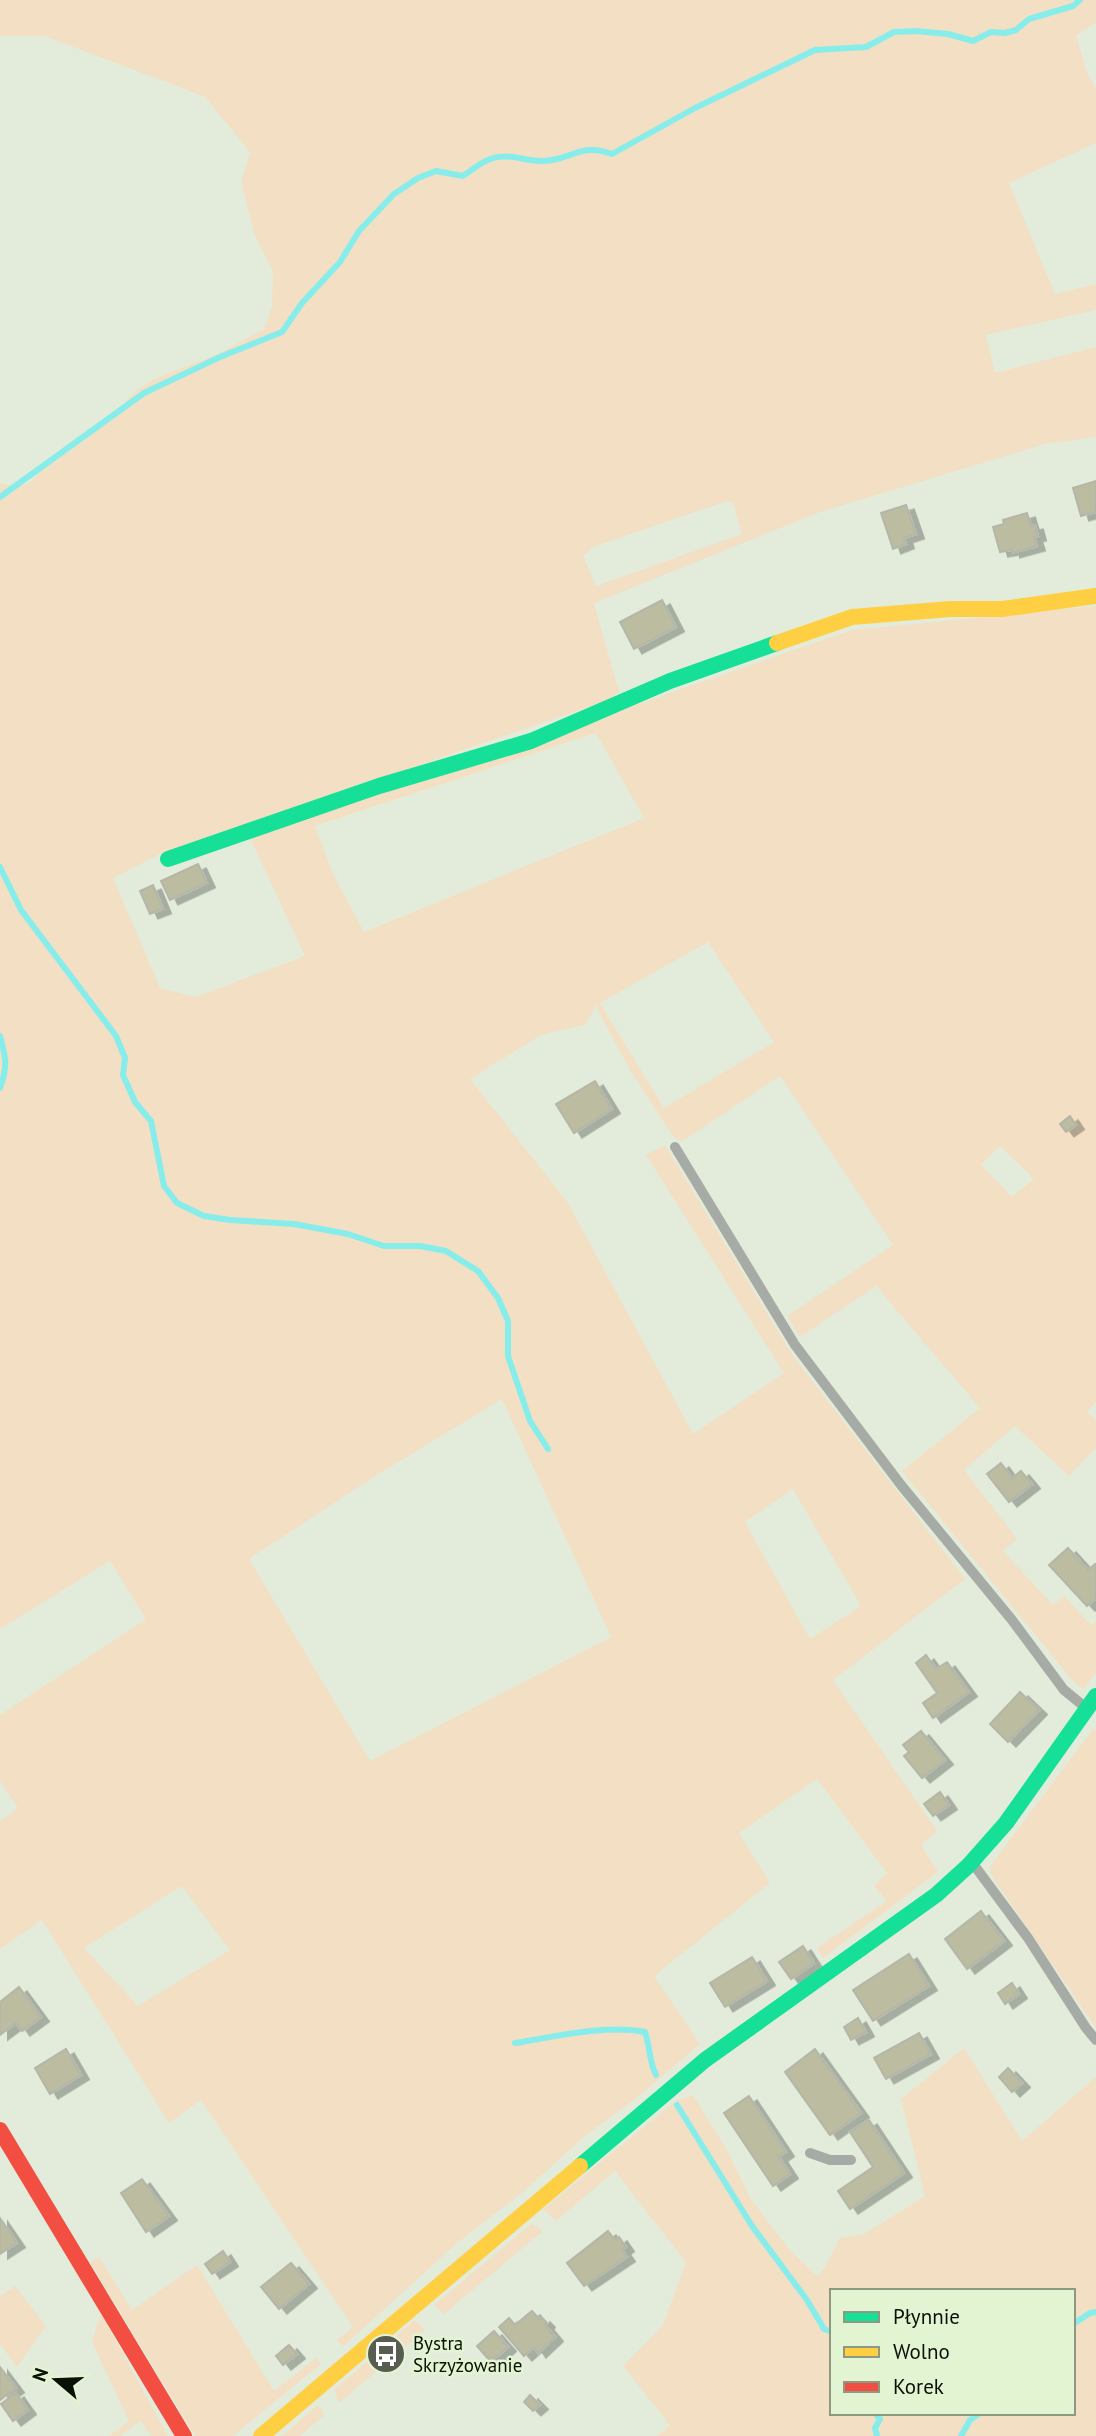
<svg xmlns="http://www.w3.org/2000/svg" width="1096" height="2436" font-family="'PT Sans',sans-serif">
  <defs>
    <filter id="shadow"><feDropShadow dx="8" dy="4.5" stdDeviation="0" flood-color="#0004"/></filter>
  </defs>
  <rect width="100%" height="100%" fill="#e3ecdb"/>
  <path fill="#f2dfc4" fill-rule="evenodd" d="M0,0h1096v22l-20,14 12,39 8,13v55l-87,40 46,111 41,-10v26l-110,25 9,38 101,-26v90l-51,7 -225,68 -226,91 25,89 -10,8 -449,154 -47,24 47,110 35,9 110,-41 -55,-118 602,-208 244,-24v796l-9,10 9,8v28l-27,28 -54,-50 -51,44 53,69 -14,12 50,54 11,-9 27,29 5,-4v52l-13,16 -11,-9 -170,-209 78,-63 -104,-122 -76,51 -13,-21 106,-71 -113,-169 -97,65 -9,-3 -44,-68 -35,-65 -3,9 -8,11 -43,10 -71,44 98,124 125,231 91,-61 -138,-218 19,-10 128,211 172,223 -132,101 104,151 -16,14 17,27 -115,86 -6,-10 70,-47 -13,-15 13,-13 -70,-94 -78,54 31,50 -116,93 46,68 -66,56 -48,35 -63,57 -67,52 -112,102 -8,-5 17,-14 -152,-227 -32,23 -127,-203 -42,29v-128l18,-13 -18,-27v-66l146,-96 -36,-58 -110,68v-1146l18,4 12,-4 18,-21 8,-1 68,-57c19,-28 66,-37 96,-51 15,-8 29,-16 44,-24l8,-22 1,-35 -18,-36 -14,-54 9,-30 -45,-55 -160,-61h-45zM727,501l6,2 9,31 -146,52 -13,-30 10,-9zM596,733l48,85 -280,114 -31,-58 -18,-48zM708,942l66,100 -110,66 -64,-105zM1000,1146l34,33 -22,18 -31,-32zM502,1399l109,238 -241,124 -121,-202 123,-81zM793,1489l68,117 -51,33 -65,-117zM182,1886l48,64 -92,56 -54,-58z
    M1093,1729h3v299l-106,-155 1,-8z
    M964,2048l58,93 74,-64v359h-439l13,-11 -47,-59 40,-41 23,-63 -71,-91 -59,50 -13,-12 133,-108 17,-6 34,55 23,48 39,51 28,27 8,-9 15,-29 24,-4 61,-38 -24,-97zM832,2291h241v122h-241z
    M531,2224l12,7 -99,83 -10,-9z
    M99,2257l33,53 65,-45 77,126 42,-33 5,6 -88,72h-38l-105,-174z
    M15,2286l31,40 -29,41 -17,-23v-48z
    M101,2314l67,122h-16l-12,-15 -20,15h-11l20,-15 -37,-79z
    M415,2320l10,10 -86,73 -5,-13z
    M318,2405l7,10 -25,21h-18z"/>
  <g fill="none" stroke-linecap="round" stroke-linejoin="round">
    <path stroke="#87edeb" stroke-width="6" d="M0,497l144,-104 76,-36 62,-25 20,-29 38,-41 19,-31 35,-37 24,-16 18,-7 27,5c8,-5 18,-14 27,-17 19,-7 36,3 54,2 28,-1 37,-19 68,-7l83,-46 120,-58 51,-3 28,-15 22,-1 32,3 25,7 18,-9 14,1 11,-3 13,-11 44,-13 7,-6
      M0,867l21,43 95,126 9,22 -2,17 12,27 16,19 13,65 13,17 27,13 26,4 64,4 54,10 36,12h36l26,5 32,20 20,27 10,23v35l22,65 18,28
      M0,1036c6,22 8,30 0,52
      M515,2043c38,-6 93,-19 130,-11 5,15 4,29 11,43
      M677,2105l75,121 55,74 17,29 8,3
      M1073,2324l17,-11 6,-1
      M875,2413l5,6 -5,9 2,8
      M961,2436l9,-16 10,-7"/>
  </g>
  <path fill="#bcbca1" stroke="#b4b6a8" stroke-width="2" filter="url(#shadow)" d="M1096,481v31l-15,4 -8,-28z
    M906,505l10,29 -12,4 2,6 -13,5 -12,-36z
    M1027,513l4,13 4,-1 3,11 -4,1 3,9 -25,7v-3l-12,2 -7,-25 11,-3 -1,-4z
    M662,600l14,27 -42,22 -14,-27z
    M198,864l9,19 -37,17 -9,-19z
    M153,885l10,24 -13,5 -10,-23z
    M595,1081l17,28 -38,24 -18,-29z
    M1070,1116l6,9 -10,7 -6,-8z
    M1001,1463l11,15 9,-7 11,13 -23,18 -22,-28z
    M1068,1548l20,22 7,-6 1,2v32l-9,8 -38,-41z
    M926,1655l10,14 11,-7 22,30 -36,26 -10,-15 14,-10 -21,-30z
    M1020,1692l19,18 -31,32 -18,-18z
    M921,1731l24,29 -23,18 -18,-22 5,-4 -6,-7z
    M940,1792l9,13 -16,11 -9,-12z
    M981,1911l23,30 -37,28 -22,-30z
    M803,1946l11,17 -23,16 -12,-17z
    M909,1954l20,32 -56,35 -20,-31z
    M752,1957l15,24 -42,26 -15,-24z
    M1012,1983l7,11 -14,10 -7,-11z
    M19,1987l22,30 -19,14 -6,-8 -16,12v-33z
    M858,2018l8,14 -15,8 -7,-13z
    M919,2033l12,21 -45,25 -12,-21z
    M66,2049l15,26 -31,19 -15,-26z
    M815,2049l46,64 -31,22 -45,-63z
    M1008,2068l14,15 -10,9 -13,-15z
    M749,2096l37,56 -7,5 11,17 -17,12 -49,-73z
    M869,2120l35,53 -54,36 -12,-18 35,-24 -23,-35z
    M142,2179l27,37 -23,16 -25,-39z
    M0,2218l17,25 -17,11z
    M608,2231l7,9 4,-3 7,10 -4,3 5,7 -43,29 -17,-23z
    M223,2251l7,11 -18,12 -7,-10z
    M291,2263l18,21 -30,25 -18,-22z
    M532,2311l8,9 2,-2 5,5 -2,2 10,12 -17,16 -4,-6 -10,9 -25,-29 10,-9 6,7z
    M494,2331l14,16 -17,15 -14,-16z
    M289,2345l8,9 -14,11 -7,-9z
    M0,2367l16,21 -16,12z
    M16,2393l12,17 -15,11 -12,-17z
    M530,2395l10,10 -7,6 -9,-9z"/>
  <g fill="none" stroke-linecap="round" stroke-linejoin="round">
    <path stroke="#a6aca5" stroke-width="10" d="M675,1147l120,198 106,140 111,135 52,70 21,17
      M974,1865l54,73 58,90 10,12
      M810,2153l20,7h21"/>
    <path stroke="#16e098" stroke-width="16" d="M168,859l211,-73 152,-45 139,-60 107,-38
      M580,2166l125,-106 231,-165 32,-29 38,-43 90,-127"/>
    <path stroke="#ffcf43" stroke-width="16" d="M777,643l75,-26 98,-8h52l94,-13
      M261,2436l319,-270"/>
    <path stroke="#f24e42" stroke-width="16" d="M0,2130l184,306"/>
  </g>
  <defs>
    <symbol id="bus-disc" viewBox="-11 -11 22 22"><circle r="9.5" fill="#575d51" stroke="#e3f4d3"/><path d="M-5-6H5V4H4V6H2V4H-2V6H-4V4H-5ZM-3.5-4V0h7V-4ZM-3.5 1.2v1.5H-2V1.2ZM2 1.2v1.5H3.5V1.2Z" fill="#fff"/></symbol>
  </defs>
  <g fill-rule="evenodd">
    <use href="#bus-disc" x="364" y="2332" width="44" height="44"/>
  </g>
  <g text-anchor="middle" stroke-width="5" stroke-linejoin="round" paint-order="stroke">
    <g font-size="19" fill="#0b1006" stroke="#e3f4d3" text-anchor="start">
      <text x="413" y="2350">Bystra<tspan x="413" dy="22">Skrzyżowanie</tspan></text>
    </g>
  </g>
  <rect x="830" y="2289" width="245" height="126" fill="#e3f4d3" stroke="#8d9981" stroke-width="2"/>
  <rect x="844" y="2312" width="35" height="10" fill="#16e098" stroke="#8d9981" stroke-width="2"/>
  <text x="893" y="2324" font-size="21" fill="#0b1006">Płynnie</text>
  <rect x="844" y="2347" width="35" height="10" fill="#ffcf43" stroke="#8d9981" stroke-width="2"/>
  <text x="893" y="2359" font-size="21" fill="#0b1006">Wolno</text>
  <rect x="844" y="2382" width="35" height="10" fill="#f24e42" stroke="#8d9981" stroke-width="2"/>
  <text x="893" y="2394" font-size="21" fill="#0b1006">Korek</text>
  <g transform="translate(56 2380) rotate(289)" stroke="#e3f4d3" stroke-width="5" paint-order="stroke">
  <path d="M0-5L12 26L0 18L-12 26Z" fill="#0b1006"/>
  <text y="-10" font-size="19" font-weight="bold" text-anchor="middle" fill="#0b1006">N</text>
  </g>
</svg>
